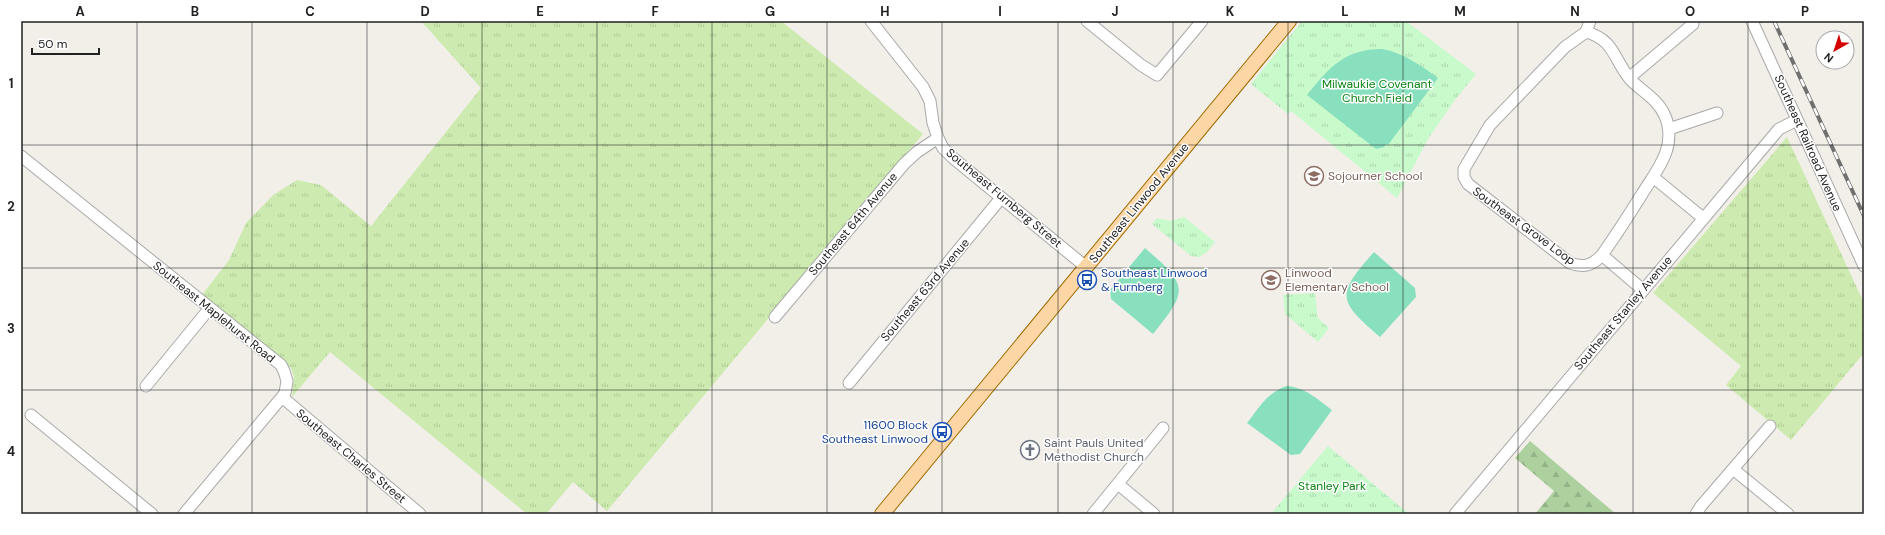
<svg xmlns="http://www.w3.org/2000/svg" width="1885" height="535" font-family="'DM Sans',sans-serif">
  <defs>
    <pattern id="grass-tufts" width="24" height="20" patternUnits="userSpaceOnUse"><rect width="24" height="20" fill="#cdebb0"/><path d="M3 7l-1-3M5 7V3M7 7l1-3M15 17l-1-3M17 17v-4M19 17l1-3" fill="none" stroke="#b0c997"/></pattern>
    <pattern id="forest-firs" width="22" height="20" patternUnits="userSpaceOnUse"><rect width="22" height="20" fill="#add19e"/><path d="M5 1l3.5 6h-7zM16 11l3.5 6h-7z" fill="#95b388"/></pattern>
    <pattern id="park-tufts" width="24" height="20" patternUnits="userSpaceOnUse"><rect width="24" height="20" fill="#c8facc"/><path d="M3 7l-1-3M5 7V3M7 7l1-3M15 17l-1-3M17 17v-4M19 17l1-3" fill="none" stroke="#acd6af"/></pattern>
  </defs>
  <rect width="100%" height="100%" fill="#f2efe9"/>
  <path fill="url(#grass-tufts)" d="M421,21h360l142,113 -316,377 -34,-29 -27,32h-19l-197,-162 -38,45 2,-20 -3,-9 -89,-73 27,-35 17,-37 27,-28 24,-15 24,5 50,41 110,-138z
    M1787,137l77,166v50l-73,87 -65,-55 15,-19 -88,-73z"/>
  <path fill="url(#forest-firs)" d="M1530,441l86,73h-81l19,-23 -39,-33z"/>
  <path fill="url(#park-tufts)" d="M1302,21h104l70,53 -21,26 -27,39 -31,59 -106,-87 -3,3 -37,-30z
    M1184,217l31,25 -8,10 -8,5 -8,-1 -39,-32 5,-6 14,3z
    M1315,293l3,25 11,10 -11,14 -33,-28 -2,-19z
    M1328,446l81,68h-138z"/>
  <path fill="#88e0be" d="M1382,49c22,4 38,16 56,29l-50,67 -2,-1 -2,3 -8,2 -69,-54c22,-27 37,-46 75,-46z
    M1145,248c43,37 44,42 8,86l-42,-35 -1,-9z
    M1374,252l41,36 1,9 -36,40c-43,-37 -44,-42 -6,-85z
    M1286,386c19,1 31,13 46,24l-32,44 -9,1 -44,-32c12,-15 20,-30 39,-37z"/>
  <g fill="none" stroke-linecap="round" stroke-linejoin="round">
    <defs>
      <path id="minor" d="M871,21l52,66 7,14 3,22 5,15 5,10 10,10 133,109
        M1087,21l54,44 16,10 45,-54
        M1752,21l112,245
        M1586,32c29,8 27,27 44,47 12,13 28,20 35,37 5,11 5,25 1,36 -5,15 -16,29 -24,42 -13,21 -26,41 -40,61 -10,11 -19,13 -32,8l-102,-79 -4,-7v-8l26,-44 75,-78z
        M1586,32l4,-11
        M1629,78l64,-54
        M1669,129l48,-16
        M21,156l260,209 3,6 3,10 -2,12 -3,4 -98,117
        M1653,177l50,41
        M1602,255l41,35
        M775,317l129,-153 13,-12 21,-14
        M849,383l152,-185
        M146,386l63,-77
        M282,397l138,117
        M31,415l121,99
        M1733,469l55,45
        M1118,484l36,30
        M1093,514l70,-86
        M1455,514l324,-385 18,-9
        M1696,514l5,-8 69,-80"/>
      <path id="major" d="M882,514l407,-493"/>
    </defs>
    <use href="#minor" stroke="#a9a9a9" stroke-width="13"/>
    <use href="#major" stroke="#a06b00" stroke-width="16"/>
    <use href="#minor" stroke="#fff" stroke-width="11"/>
    <use href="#major" stroke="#fcd6a4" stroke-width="14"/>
    <defs>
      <path id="rail" d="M1774,21l90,195"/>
    </defs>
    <use href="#rail" stroke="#707070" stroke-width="4"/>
    <use href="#rail" stroke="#fff" stroke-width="2.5" stroke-dasharray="8" stroke-linecap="butt"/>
  </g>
  <path fill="none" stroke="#222" stroke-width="1" stroke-opacity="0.55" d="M137,21v493M252,21v493M367,21v493M482,21v493M597,21v493M712,21v493M827,21v493M942,21v493M1058,21v493M1173,21v493M1288,21v493M1403,21v493M1518,21v493M1633,21v493M1748,21v493M21,145h1843M21,268h1843M21,390h1843"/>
  <defs>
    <symbol id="school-ring" viewBox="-11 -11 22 22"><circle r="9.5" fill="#fff" stroke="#8d6e63" stroke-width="1.5"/><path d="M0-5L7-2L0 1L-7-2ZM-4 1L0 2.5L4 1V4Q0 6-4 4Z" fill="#8d6e63"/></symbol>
    <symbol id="bus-ring" viewBox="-11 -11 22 22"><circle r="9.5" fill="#fff" stroke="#1a4fb4" stroke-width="1.5"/><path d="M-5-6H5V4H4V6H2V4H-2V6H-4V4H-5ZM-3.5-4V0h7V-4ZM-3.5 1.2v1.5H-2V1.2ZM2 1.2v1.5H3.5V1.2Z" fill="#1a4fb4"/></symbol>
    <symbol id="church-ring" viewBox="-11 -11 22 22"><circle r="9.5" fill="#fff" stroke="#6b7280" stroke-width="1.5"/><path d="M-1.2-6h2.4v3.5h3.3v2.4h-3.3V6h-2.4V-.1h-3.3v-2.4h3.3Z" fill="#6b7280"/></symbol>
  </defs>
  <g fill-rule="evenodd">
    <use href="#school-ring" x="1303" y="165" width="22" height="22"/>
    <use href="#bus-ring" x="1076" y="269" width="22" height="22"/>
    <use href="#school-ring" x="1260" y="269" width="22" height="22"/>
    <use href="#bus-ring" x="931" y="421" width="22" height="22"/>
    <use href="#church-ring" x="1019" y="439" width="22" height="22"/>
  </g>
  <g text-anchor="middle" stroke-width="3" stroke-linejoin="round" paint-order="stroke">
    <g font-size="12" fill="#0c8416" stroke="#fff">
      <text x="1377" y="88">Milwaukie Covenant<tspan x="1377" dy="14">Church Field</tspan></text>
      <text x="1332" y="490">Stanley Park</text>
    </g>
    <g font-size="12" fill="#222" stroke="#fff">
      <text transform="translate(1808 143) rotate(66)" y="4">Southeast Railroad Avenue</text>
      <text transform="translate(1004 198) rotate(40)" y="4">Southeast Furnberg Street</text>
      <text transform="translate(1139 203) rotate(-51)" y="4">Southeast Linwood Avenue</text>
      <text transform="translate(853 224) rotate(-50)" y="4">Southeast 64th Avenue</text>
      <text transform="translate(1524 226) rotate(36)" y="4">Southeast Grove Loop</text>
      <text transform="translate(925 290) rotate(-50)" y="4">Southeast 63rd Avenue</text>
      <text transform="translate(214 312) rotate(39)" y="4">Southeast Maplehurst Road</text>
      <text transform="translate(1623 313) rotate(-50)" y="4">Southeast Stanley Avenue</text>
      <text transform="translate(351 456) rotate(40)" y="4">Southeast Charles Street</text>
    </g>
    <g font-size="12" fill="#785e54" stroke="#fff" text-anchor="start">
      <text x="1328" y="180">Sojourner School</text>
      <text x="1285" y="277">Linwood<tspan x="1285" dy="14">Elementary School</tspan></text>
    </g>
    <g font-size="12" fill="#164399" stroke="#fff" text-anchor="start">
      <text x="1101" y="277">Southeast Linwood<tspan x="1101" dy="14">&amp; Furnberg</tspan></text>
      <text x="928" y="429" text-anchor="end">11600 Block<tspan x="928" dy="14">Southeast Linwood</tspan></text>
    </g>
    <g font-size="12" fill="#5b616d" stroke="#fff" text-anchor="start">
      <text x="1044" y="447">Saint Pauls United<tspan x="1044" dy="14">Methodist Church</tspan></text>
    </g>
  </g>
  <rect width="1885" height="535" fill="none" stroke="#ffffff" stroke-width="44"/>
  <g transform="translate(1835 50) rotate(219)"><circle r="19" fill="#ffffff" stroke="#a7a7a7"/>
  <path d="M0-3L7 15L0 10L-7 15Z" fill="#d40000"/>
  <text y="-6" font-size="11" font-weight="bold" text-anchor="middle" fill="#222222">N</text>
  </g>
  <path d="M32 48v6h67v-6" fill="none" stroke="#222222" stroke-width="2"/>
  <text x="38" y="48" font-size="12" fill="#222222" stroke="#ffffff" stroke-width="3" paint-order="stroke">50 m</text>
  <rect x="22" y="22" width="1841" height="491" fill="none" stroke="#222" stroke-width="1.5"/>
  <g font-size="13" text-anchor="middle" font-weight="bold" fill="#222">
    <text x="80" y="16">A</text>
    <text x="195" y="16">B</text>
    <text x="310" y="16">C</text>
    <text x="425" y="16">D</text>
    <text x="540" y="16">E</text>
    <text x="655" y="16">F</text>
    <text x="770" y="16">G</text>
    <text x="885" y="16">H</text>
    <text x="1000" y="16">I</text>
    <text x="1115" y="16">J</text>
    <text x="1230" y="16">K</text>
    <text x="1345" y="16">L</text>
    <text x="1460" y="16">M</text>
    <text x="1575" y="16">N</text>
    <text x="1690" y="16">O</text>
    <text x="1805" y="16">P</text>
    <text x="11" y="88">1</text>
    <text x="11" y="211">2</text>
    <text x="11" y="333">3</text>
    <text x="11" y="456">4</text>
  </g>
</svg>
